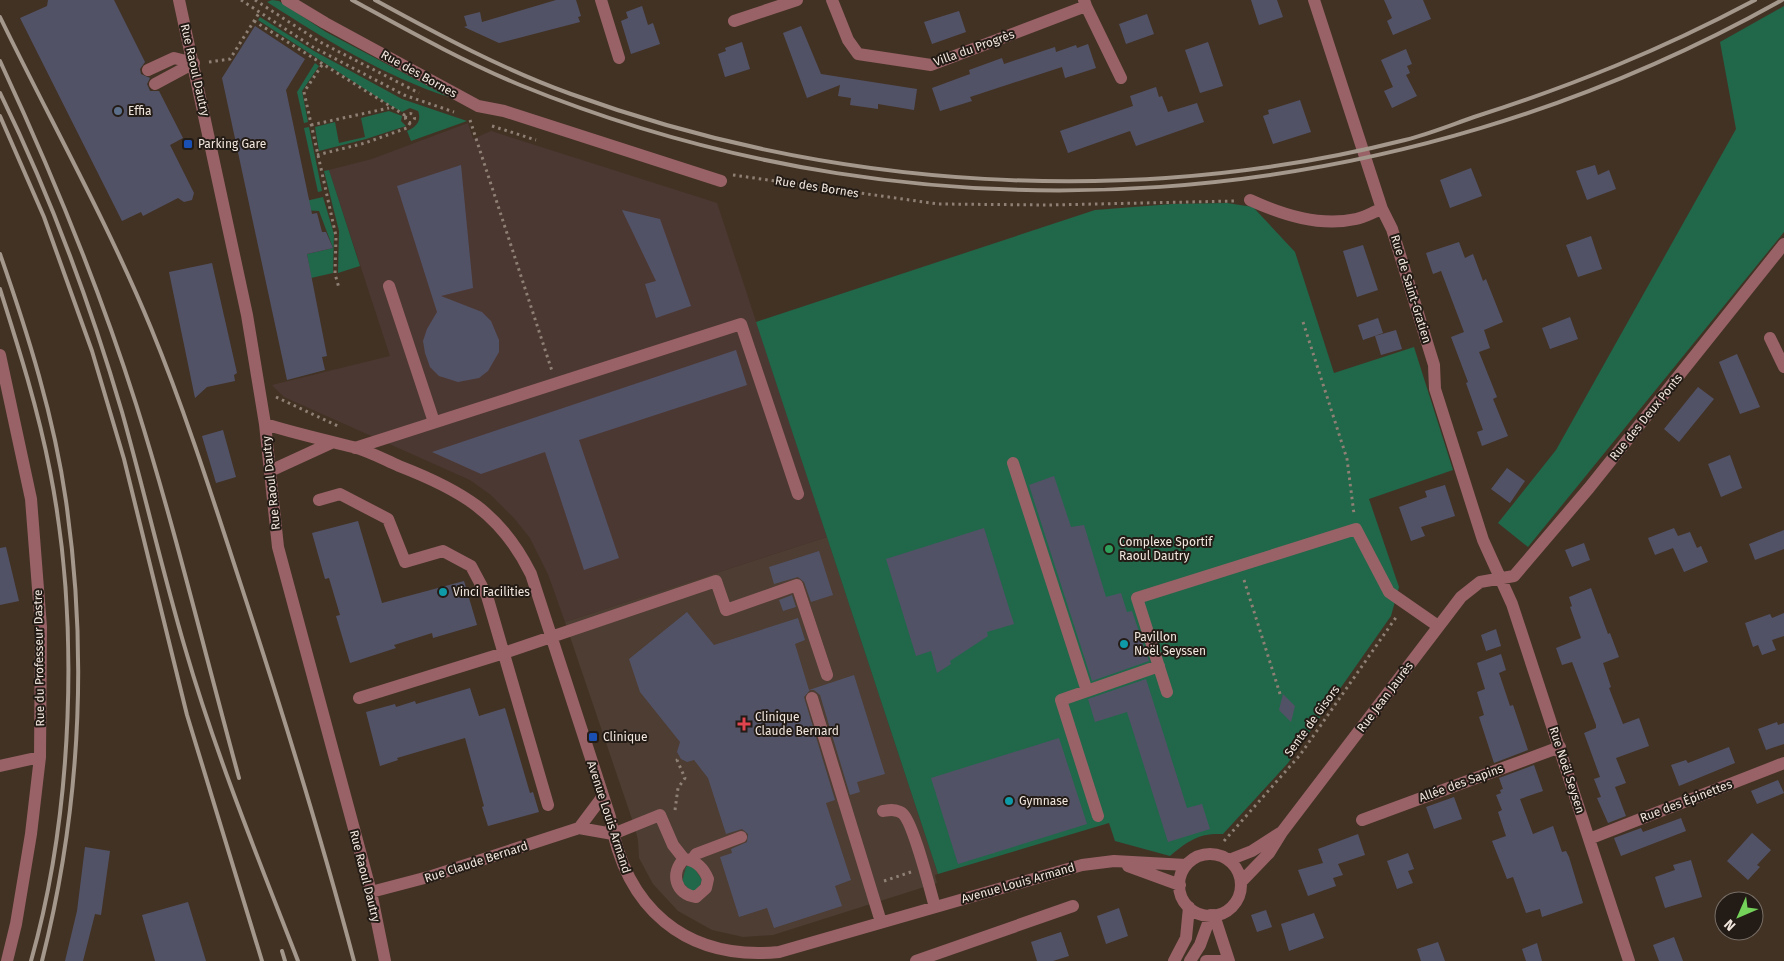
<svg xmlns="http://www.w3.org/2000/svg" width="1784" height="961" font-family="'Fira Sans',sans-serif">
  <rect width="100%" height="100%" fill="#423224"/>
  <path fill="#4c3832" d="M468,123l5,16 18,-8 226,72 110,334 -262,85 -17,-48 -18,-36 -16,-20 -23,-23 -21,-15 -186,-83 -12,-12 118,-29 -61,-186 43,-11z"/>
  <path fill="#4d3d32" d="M827,537l111,337 -3,1 2,8 -164,52 -30,2 -31,-7 -34,-19 -25,-27 -14,-26 -1,-18 -4,-15 -69,-203z"/>
  <path fill="#21674a" d="M272,0l7,1 47,31 123,65c-66,-21 -124,-58 -182,-95z
    M1784,6v226l-256,315 -30,-24 58,-73 180,-321 -16,-87z
    M260,17l54,34 88,48 65,22 -56,20 -4,-10c9,-4 15,-10 11,-20l-8,-3 -8,4 -14,-8 -130,-84z
    M315,63l4,3 -17,25 6,31 -4,1 -7,-31z
    M389,111l13,5 -1,5 5,5 -40,13 -47,12 -4,-24 20,-5 4,21 26,-6 -4,-19z
    M309,127l13,64 -4,1 -14,-64z
    M329,170l31,96 -22,7 1,-42 -15,-60z
    M323,197l11,37 -1,39 -22,5 -4,-24 26,-6 -14,-37 -18,-1 -4,-7z
    M1227,203l26,4 42,45 39,121 80,-26 39,123 -84,29 30,88 -8,29 -103,147 -65,71c-24,-1 -34,6 -53,22l-55,-15 -6,-18 -171,51 -182,-552 339,-112 77,-6z
    M689,865l4,1 9,14 -3,8 -7,4 -10,-10 4,-15z"/>
  <path fill="#525267" d="M48,0h66l31,62 -5,7 1,5 9,4 -3,6 3,7h9l24,47 -13,7 24,48 -2,7 -8,2 -6,-4 -35,18 -2,-4 -19,9 -102,-203 27,-12z
    M556,0h20l5,16 -3,1 2,5 -81,21 -35,-16 3,-1 -3,-10 16,-4 2,10z
    M1251,0h26l6,17 -24,8z
    M1384,0h39l8,19 -38,16 -6,-14 5,-3z
    M642,6l6,19 5,-2 7,21 -29,10 -10,-33 7,-3 -2,-6z
    M959,11l7,21 -34,12 -8,-22z
    M1147,14l7,20 -28,10 -7,-20z
    M255,26l50,33 -19,31 26,124 5,-1 5,19h4l7,16 -26,6 20,102 -5,1 3,13 -38,10 -65,-302z
    M801,26l20,48 96,15 -3,21 -36,-6v5l-28,-4 1,-7 -13,-2 2,-11 -33,13 -24,-65z
    M742,42l8,27 -25,8 -7,-23 8,-3 -1,-3z
    M1208,42l15,44 -23,7 -15,-43z
    M1088,44l8,24 -31,10 -3,-11 -92,30 2,4 -32,10 -8,-23 38,-14 -1,-4 33,-12 2,6 51,-17 1,5 20,-7 1,3z
    M1406,49l6,15 -5,2 3,7 -4,2 11,21 -25,12 -8,-17 9,-4 -12,-27z
    M1156,87l3,10 3,-1 6,16 29,-9 7,19 -68,24 -6,-15 -62,22 -8,-22 73,-25 -3,-10z
    M1300,100l11,32 -38,12 -10,-28 6,-2 -1,-4z
    M461,165l12,123 -32,8 41,16 9,9 8,19v12l-11,19 -9,7 -21,4 -19,-6 -9,-9 -5,-14 -2,-12 4,-12 10,-17 -40,-126z
    M1595,165l3,10 11,-5 7,19 -29,11 -11,-29z
    M1471,168l11,28 -32,12 -10,-28z
    M622,210l38,9 31,87 -35,12 -11,-34 11,-3z
    M1591,236l11,33 -24,8 -12,-32z
    M1459,242l6,16 8,-4 10,27 3,-2 17,43 -19,8 6,18 -11,4 18,45 -4,2 15,37 -26,10 -5,-14 6,-2 -17,-47 2,-1 -17,-45 13,-5 -23,-61 -8,3 -7,-21z
    M1363,245l15,45 -21,7 -14,-46z
    M212,263l25,110 -3,2 1,6 -28,6 -12,11 -26,-126z
    M1570,317l8,22 -28,10 -8,-21z
    M1378,318l5,15 -20,7 -5,-15z
    M1396,330l6,19 -21,6 -6,-19z
    M736,350l11,35 -168,55 40,118 -35,12 -39,-118 -64,22 -49,-22z
    M1737,354l23,53 -20,7 -21,-52z
    M1698,387l16,12 -35,43 -15,-13z
    M223,430l13,47 -20,6 -14,-47z
    M1730,455l12,33 -21,9 -13,-33z
    M1507,468l18,13 -15,22 -19,-14z
    M1054,476l17,51 13,-2 22,72 15,-4 6,19 5,-1 17,50 -57,20 -63,-196z
    M1445,485l10,31 -34,11 4,9 -14,5 -12,-34 28,-10 -2,-6z
    M358,521l24,82 82,-22 13,44 -44,13 -1,-5 -38,12 2,3 -46,15 -14,-47 4,-1 -11,-37 -4,1 -13,-46z
    M984,528l30,96 -27,8 1,4 -38,25 1,3 -14,9 -6,-22 -15,5 -30,-97z
    M1674,528l4,8 12,-4 7,16 4,-2 7,16 -24,10 -11,-24 -18,7 -7,-17z
    M1784,530v19l-29,11 -6,-16z
    M1584,543l6,17 -18,7 -7,-17z
    M6,547l13,54 -19,4v-57z
    M819,551l14,44 -22,7 -7,-20 -6,-5 -24,7 -5,-17z
    M1591,588l17,46 2,-1 9,24 -16,6 8,24 -2,1 14,36 16,-6 10,28 -33,12 10,25 -11,4 11,29 -18,7 -11,-25 4,-1 -7,-18 6,-2 -16,-44 12,-5v-3l-24,-63 -10,3 -6,-17 25,-10 -11,-31 2,-1 -3,-9z
    M792,595l4,12 -13,4 -4,-11z
    M687,612l27,33 84,-27 7,22 -10,4 14,46 45,-15 31,99 -28,8 3,10 -10,3 -30,-100 -6,-5h-4l-6,7 31,103 -9,3 25,77 -16,6 7,20 -68,22 -7,-20 -28,9 -19,-60 12,-4 -1,-4 16,-7 1,-8 -6,-5 -16,5 -18,-56 -14,-18 -7,2 -6,-3 -4,-7 3,-10 -40,-50 -11,-33z
    M1784,613v23l-12,4 4,10 -14,5 -4,-10 -5,2 -8,-24 25,-9 2,4z
    M1496,629l5,17 -15,5 -5,-16z
    M1501,654l5,16 -7,3 11,33 3,-1 15,45 -34,13 -15,-46 5,-2 -7,-23 8,-3 -8,-26z
    M1146,679l41,129 15,-4 8,25 -42,13 -41,-130 -32,10 -7,-23z
    M470,688l9,28 26,-8 25,85 3,-1 6,20 -51,14 -6,-19 2,-1 -19,-68 -68,20 1,2 -18,6 -14,-54 29,-8 1,3 19,-6 1,3z
    M1283,694l12,12 -4,16 -12,-12z
    M1777,722l1,3 6,-2v21l-18,6 -8,-21z
    M1059,738l28,86 -129,40 -27,-86z
    M1729,747l6,16 -56,23 -8,-21 15,-5 2,3z
    M1534,765l9,26 -23,8 13,35 20,-8 9,26 4,-1 3,6 14,46 -41,14 -2,-8 -14,4 -13,-36 -6,2 -15,-38 14,-5 -8,-24 4,-2 -6,-15 5,-2 -1,-3 3,-1 -4,-11z
    M1778,780l6,13 -27,11 -6,-13z
    M1454,797l8,22 -28,10 -8,-22z
    M1681,818l5,13 -65,25 -7,-18 27,-10 2,4z
    M1752,833l19,17 -14,15 3,2 -12,13 -21,-19z
    M1358,834l7,21 -27,9 5,11 -10,3 3,8 -28,10 -10,-26 25,-7 -5,-14z
    M85,847l25,4 -9,64 -6,-1 -12,47h-18l12,-50z
    M1408,853l6,16 -6,2 5,12 -16,6 -10,-28z
    M1691,860l11,37 -37,11 -10,-31 20,-7 -2,-5z
    M188,902l18,59h-51l-13,-46z
    M1119,908l9,28 -22,8 -9,-28z
    M1266,910l6,17 -15,5 -6,-17z
    M1314,913l10,25 -35,13 -8,-27z
    M1061,932l8,24 -16,5h-16l-6,-19z
    M1674,937l9,24h-24l-6,-16z
    M1438,942l7,19h-24l-4,-12z
    M1537,943l5,18h-16l-4,-12z"/>
  <g fill="none" stroke-linecap="round" stroke-linejoin="round">
    <path stroke="#8e8074" stroke-width="3" stroke-dasharray="2.5 4" stroke-linecap="butt" d="M241,0l72,47 91,48 50,17
      M255,0l65,42 99,51
      M254,21l152,95
      M209,62l21,-3 29,-46
      M322,65l-18,27 32,144 -1,38 4,14
      M405.5 118a4.5 4.5 0 1 1 9 0a4.5 4.5 0 1 1-9 0Z
      M470,120l82,251
      M311,125l78,-17
      M492,126l44,14
      M317,155l48,-12 42,-15 3,-5
      M733,175l205,29 112,1 185,-4
      M1303,322l44,137 7,55
      M276,397l62,29
      M1244,580l37,117
      M675,810l3,-22 7,-10 -8,-18 4,-1
      M1224,841l76,-86 97,-139
      M884,881l27,-9"/>
    <path stroke="#996267" stroke-width="12" d="M179,0l68,315 18,109 13,123 93,345 14,69
      M287,0l38,23 153,83 26,5 217,70
      M601,0l18,58
      M832,0l16,40 10,14 73,11 155,-59 -2,-6
      M1314,0l68,209 10,20 42,136 1,24 48,151 29,64 117,357
      M1086,6l35,72
      M734,21l63,-21
      M148,70l26,-12 20,5
      M155,84l39,-21
      M1250,200c33,15 70,27 106,19 9,-2 17,-7 26,-10
      M389,286l45,136
      M1770,338l14,29
      M0,355l31,144 10,128 -1,130 -9,77 -15,90 -9,37
      M265,424c29,9 59,16 88,23 16,4 32,13 46,19 62,24 102,47 132,108l79,243c15,90 74,144 169,135l303,-87 32,-4 72,4
      M355,448l386,-124 57,170
      M1013,463l74,228
      M270,471l61,-28
      M319,500l21,-6 48,25 17,43 38,-11 28,15 16,30 61,209
      M1167,692l-30,-94 219,-69 33,63 49,34
      M359,698l145,-45 212,-72 10,29 71,-25 30,90
      M812,698l69,224
      M0,766l40,-9
      M883,811c7,-1 13,-2 19,2 11,8 28,77 33,94
      M1098,816l-37,-116 98,-34
      M1362,820l198,-73
      M579,828l24,-32
      M613,834l47,-19 13,30 11,14c12,1 20,10 24,20l-2,9 -10,9c-21,-3 -26,-24 -12,-38
      M1589,839l195,-76
      M1179 885a31 31 0 1 1 62 0a31 31 0 1 1-62 0Z
      M692,860l4,-6 45,-17
      M1229,860l23,-9 28,-18
      M1128,866l52,19
      M1241,882l28,-29 13,-21 179,-235 19,-15 34,-6 75,-88 195,-244
      M371,892l61,-16 147,-48 34,6
      M1214,915l15,46
      M916,961l157,-55
      M1174,961l12,-23 3,-31
      M1190,961l10,-16 11,-30
      M1206,961h20"/>
    <path stroke="#a4978b" stroke-width="4" d="M352,0c55,30 110,61 168,85 412,168 875,132 1262,-85
      M375,0c64,35 127,69 196,94 264,96 561,115 834,46 24,-6 46,-15 69,-23 100,-32 187,-67 281,-117
      M0,17c50,103 107,204 151,311 34,83 61,168 89,254 41,125 80,251 114,379
      M0,61c52,112 99,226 136,343 39,124 69,250 103,374
      M0,93c50,102 90,210 122,319 22,78 40,158 63,236 31,107 73,210 113,313
      M0,116l44,101 48,134 32,108 63,256 75,246
      M0,254c28,80 54,163 66,247 22,154 14,309 -24,460
      M0,289c19,60 38,120 50,182 30,152 23,341 -19,490
      M282,951l3,10"/>
  </g>
  <circle fill="#5c6f8a" stroke="#231b15" stroke-width="2" cx="118" cy="111" r="5"/>
  <g fill="#1a4fb4" stroke="#231b15" stroke-width="2">
    <rect x="183" y="139" width="10" height="10" rx="2.5"/>
    <rect x="588" y="732" width="10" height="10" rx="2.5"/>
  </g>
  <circle fill="#2e9e5b" stroke="#231b15" stroke-width="2" cx="1109" cy="549" r="5"/>
  <g fill="#0f9aa8" stroke="#231b15" stroke-width="2">
    <circle cx="443" cy="592" r="5"/>
    <circle cx="1124" cy="644" r="5"/>
    <circle cx="1009" cy="801" r="5"/>
  </g>
  <path fill="#e0444e" stroke="#231b15" stroke-width="2" d="M741.5 716.5h5v5h5v5h-5v5h-5v-5h-5v-5h5z"/>
  <g text-anchor="middle" stroke-width="4" stroke-linejoin="round" paint-order="stroke">
    <g font-size="12" fill="#f2e7de" stroke="#231b15">
      <text transform="translate(974 48) rotate(-20)" y="4">Villa du Progrès</text>
      <text transform="translate(195 70) rotate(77)" y="4">Rue Raoul Dautry</text>
      <text transform="translate(419 74) rotate(29)" y="4">Rue des Bornes</text>
      <text transform="translate(817 187) rotate(9)" y="4">Rue des Bornes</text>
      <text transform="translate(1411 289) rotate(73)" y="4">Rue de Saint-Gratien</text>
      <text transform="translate(1646 417) rotate(-51)" y="4">Rue des Deux Ponts</text>
      <text transform="translate(271 483) rotate(-96)" y="4">Rue Raoul Dautry</text>
      <text transform="translate(39 658) rotate(-91)" y="4">Rue du Professeur Dastre</text>
      <text transform="translate(1385 697) rotate(-53)" y="4">Rue Jean Jaurès</text>
      <text transform="translate(1312 721) rotate(-54)" y="4">Sente de Gisors</text>
      <text transform="translate(1567 770) rotate(72)" y="4">Rue Noël Seysen</text>
      <text transform="translate(1461 783) rotate(-20)" y="4">Allée des Sapins</text>
      <text transform="translate(1686 801) rotate(-21)" y="4">Rue des Épinettes</text>
      <text transform="translate(609 817) rotate(72)" y="4">Avenue Louis Armand</text>
      <text transform="translate(476 862) rotate(-18)" y="4">Rue Claude Bernard</text>
      <text transform="translate(365 876) rotate(76)" y="4">Rue Raoul Dautry</text>
      <text transform="translate(1018 883) rotate(-16)" y="4">Avenue Louis Armand</text>
    </g>
    <g font-size="12" fill="#f2e7de" stroke="#231b15" text-anchor="start">
      <text x="128" y="115">Effia</text>
      <text x="198" y="148">Parking Gare</text>
      <text x="1119" y="546">Complexe Sportif<tspan x="1119" dy="14">Raoul Dautry</tspan></text>
      <text x="453" y="596">Vinci Facilities</text>
      <text x="1134" y="641">Pavillon<tspan x="1134" dy="14">Noël Seyssen</tspan></text>
      <text x="755" y="721">Clinique<tspan x="755" dy="14">Claude Bernard</tspan></text>
      <text x="603" y="741">Clinique</text>
      <text x="1019" y="805">Gymnase</text>
    </g>
  </g>
  <g transform="translate(1739 916) rotate(225)"><circle r="24" fill="#231b15" stroke="#766d65"/>
  <path d="M0-4L9 19L0 12L-9 19Z" fill="#74d25b"/>
  <text y="-8" font-size="14" font-weight="bold" text-anchor="middle" fill="#f2e7de">N</text>
  </g>
</svg>
